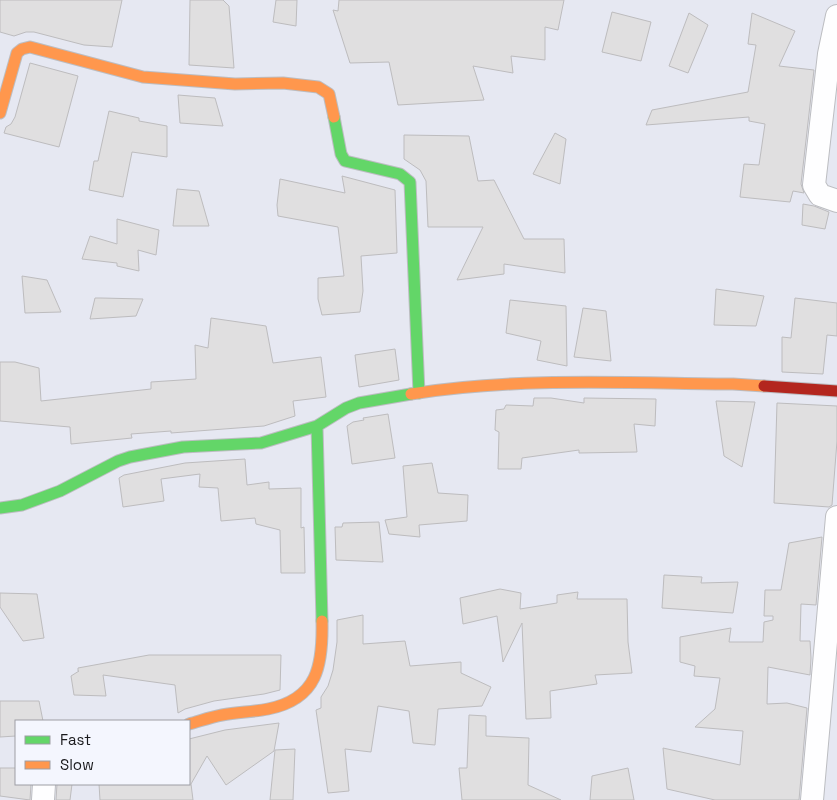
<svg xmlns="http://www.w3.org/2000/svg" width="837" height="800" font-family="'Space Grotesk',sans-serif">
  <rect width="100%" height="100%" fill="#f6f7fc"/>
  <path fill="#e6e8f2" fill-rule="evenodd" d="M0,0h837v800h-837zM16,721h173v63h-173z"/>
  <path fill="#e0dfe0" stroke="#bdbcbe" d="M0,0h122l-10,47 -28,-2 -50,-13h-8l-12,4 -14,-4z
    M190,0h33l6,6 5,62 -45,-3z
    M276,0h21l-1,26 -23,-4z
    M339,0h225l-6,30 -13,-3v33l-34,-4 2,17 -40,-7 11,34 -86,5 -9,-43 -39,1 -17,-53 5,1z
    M612,12l39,10 -10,39 -39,-9z
    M689,13l19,12 -20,48 -19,-7z
    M752,13l43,18 -16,35 35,4 -13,114 3,9 -11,-2 -3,11 -50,-5 4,-33 15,1 6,-41 -16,-3v-4l-103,8 6,-15 96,-18 8,-47 -8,-1z
    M30,63l48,13 -19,71 -55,-14 2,-6 5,-3 4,-7z
    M178,95l37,3 8,28 -43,-3z
    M109,111l30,7v3l28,5v31l-35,-5 -9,45 -34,-7 5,-29h4z
    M555,133l11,6 -6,45 -27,-10z
    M404,135l65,1 9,45 16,-1 30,59h40l1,34 -61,-9v10l-47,6 26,-53h-55l-2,-46 -6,-11 -16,-11z
    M342,176l53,14 2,63 -36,3 2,35 -3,21 -38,3 -4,-16v-21l26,-2 -6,-49 -60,-11 -1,-11 3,-26 65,14z
    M177,189l22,2 10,35h-36z
    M803,204l11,2 15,6 -4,17 -23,-4z
    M117,219l42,11 -3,25 -18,-5 1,21 -22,-5v-3l-35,-4 8,-23 27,8z
    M22,276l25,4 14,32 -36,1z
    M716,289l48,7 -8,30 -42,-1z
    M95,298h6l42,1 -7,17 -46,3z
    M795,298l42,5v33l-10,-1 -4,39 -41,-2v-35l9,1z
    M510,300l56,6 1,60 -30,-6 4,-19 -35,-8z
    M583,308l23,3 5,50 -37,-4z
    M211,318l55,8 7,37 48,-6 5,40 -33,4 2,15 -31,10 -93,7v-2l-40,3 1,4 -61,6 -1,-17 -70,-6v-59h15l24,6 2,33 110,-12v-7l45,-3 -1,-34 13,3z
    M395,349l4,31 -40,7 -4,-32z
    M534,398h17l33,5v-5l72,1 -1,27 -21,-2 3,28 -58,1v-3l-57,8 -1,11h-23l1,-37 -4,-2 1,-20 8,-1 2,-4 27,1z
    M716,401l39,1 -13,65 -18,-11z
    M777,403l60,3v35l-5,64 -3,2 -55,-4z
    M388,414l7,44 -43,6 -5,-38 6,-4 11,-2 -1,-2z
    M245,459l2,26 22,-3v7l32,-1v40l3,-1 1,46h-24l-1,-43 -24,-6 -1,-6 -34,3 -3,-33 -19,-1 1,-13 -39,5 3,22 -41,6 -4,-29 5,-3 61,-12z
    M432,463l6,30 30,2 -1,26 -48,4 1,12 -31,-3 -4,-14 22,-3 -4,-51z
    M379,522l4,40 -47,-2 -1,-33h7l1,-4z
    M822,537l-6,68 -15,-1 -1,37h10l1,17 -1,17 -42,-8 -1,37 20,-1 20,5 -8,92h-84l-48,-11 -4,-41 77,17 3,-34 -48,-4 20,-18 5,-31 -26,-2 1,-10 -15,-4v-25l51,-9 -2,14h34l1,-20 9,-2v-4h-9l1,-26h16l8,-47z
    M664,575l38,2 -1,6 37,-1 -5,31 -71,-5z
    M500,589l21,4 -1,16 37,-6v-8l21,-3 -1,7h50l1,43 4,31 -37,2 2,9 -47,7 1,27 -25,1 -4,-96 -19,39 -6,-46 -34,8 -3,-26z
    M0,593l37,1 7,44 -21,3 -23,-34z
    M363,615v29l42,-3 5,25 51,-4v11l30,14 -9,19 -44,3 -3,36 -22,-2 -4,-32 -31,-5 -7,46 -26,-3 4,42 -21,2 -12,-83 5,-2v-11l7,-11 5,-16 4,-28v-22z
    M149,655h132l-1,35 -16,4 -50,7 -29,8 -7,4 -3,-28 -72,-10 3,21 -32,-1 -3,-19 8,-5h-1v-3z
    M0,701h39l4,20h-27v15l-16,1z
    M469,715l17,1v20l43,2 -1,47 33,15h-99l-3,-32h8z
    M279,723l-5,28 -48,34 -19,-29 -16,28 2,16h-93l-1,-16h90v-45l36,-9z
    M295,749l-2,51h-23l5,-50z
    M0,768h16v16h15l-1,16 -30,-4z
    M628,768l6,32h-44l2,-24z
    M57,784h15l-2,16h-14z"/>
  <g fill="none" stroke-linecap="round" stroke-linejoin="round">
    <defs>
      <path id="street" d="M837,16l-8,38 -15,131 6,10 17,6
        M43,800l1,-16
        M812,800l25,-283"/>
      <path id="fast" d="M334,117l7,37 4,7 55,13 10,8 9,211
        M317,426l5,195
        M0,508l22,-3 38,-14 58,-30 12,-4 53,-10 78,-4 56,-17 29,-18 13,-5 52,-9"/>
      <path id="slow" d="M0,113l17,-60 5,-4 8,-2 113,30 92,7 48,-1 35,4 11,7 5,23
        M411,394c106,-17 215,-11 322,-10l31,2
        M189,724c11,-3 22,-7 33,-9 16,-3 31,-3 46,-6 50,-10 55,-44 54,-88"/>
      <path id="jam" d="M764,386l73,5"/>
    </defs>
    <use href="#street" stroke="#bcbdc1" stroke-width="24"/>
    <use href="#fast" stroke="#bcbdc1" stroke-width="13"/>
    <use href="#slow" stroke="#bcbdc1" stroke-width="13"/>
    <use href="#jam" stroke="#bcbdc1" stroke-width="13"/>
    <use href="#street" stroke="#fefeff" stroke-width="22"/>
    <use href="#fast" stroke="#63d668" stroke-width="11"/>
    <use href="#slow" stroke="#ff974d" stroke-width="11"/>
    <use href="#jam" stroke="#b3261e" stroke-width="11"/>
  </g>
  <rect x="15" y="720" width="175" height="65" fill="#f4f6fe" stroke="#9d9ea4"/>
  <rect x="25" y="736" width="25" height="8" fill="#63d668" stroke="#9d9ea4"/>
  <text x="60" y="745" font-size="15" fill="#1a1a1d">Fast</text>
  <rect x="25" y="761" width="25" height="8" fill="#ff974d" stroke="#9d9ea4"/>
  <text x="60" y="770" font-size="15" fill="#1a1a1d">Slow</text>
</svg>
